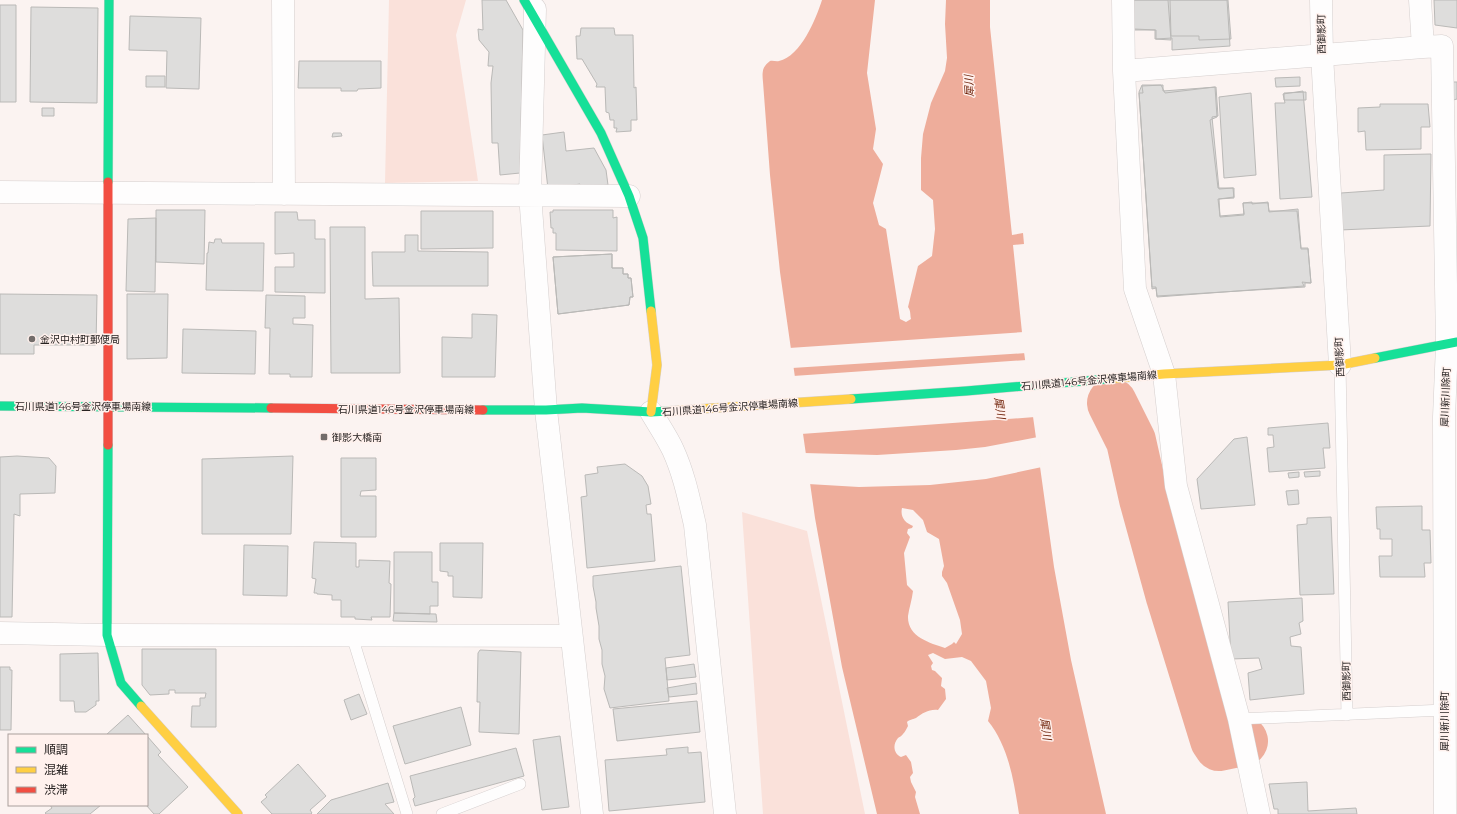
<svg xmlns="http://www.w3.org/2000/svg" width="1457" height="814" font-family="Montserrat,'Noto Sans JP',sans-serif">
  <rect width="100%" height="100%" fill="#fbf3f1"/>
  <path fill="#fae1da" d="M389,0h77l-10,35 22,146 -93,2z
    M742,512l65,19 58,283h-102z"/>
  <path fill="#eead9b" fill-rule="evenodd" d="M822,0h53l-8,73 9,56 -3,20 10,15 -10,39 6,22 7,4 14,90 6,3 5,-3c-1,-4 0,-8 -3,-12l10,-41 14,-10 3,-27 -2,-29 -12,-10v-32l2,-24 8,-31 14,-32 2,-13 -2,-34 1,-24h44v27l22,208 11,-2 1,11 -11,1 11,107 30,215 17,93 35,154h-87c-5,-32 -10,-67 -31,-93l3,-13 -5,-27 -15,-20 -9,-4 -17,2 -12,-6 -5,2 5,8 -2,3 1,4 3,1 7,7 -1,8 4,3 1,10 -8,11c-9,-1 -15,3 -22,8 -4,2 -6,1 -9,4l1,4c-1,2 -3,6 -5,8 -1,2 -4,3 -5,4 -6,7 -4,16 3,19l5,-2 5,7 2,11 -3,4 1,5 5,10 -1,5 5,17h-43l-35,-147 -27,-149 -35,-246 -10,-97 -7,-93c-1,-10 -1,-15 7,-21 3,-1 6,1 9,0 22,-5 37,-42 43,-61zM902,508l11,2 10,10 4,12 12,7 5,27 -2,6v4l5,7 13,37 2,14 -6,10 -2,-2 -2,2 -7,4c-15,-5 -38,-11 -37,-32 1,-8 4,-16 5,-25l-6,-6 -3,-32 6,-16 -3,-4 1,-4 4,-1 1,-2c-8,-3 -13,-9 -11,-18z"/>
  <path fill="#fbf3f1" d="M1024,332l2,21 -234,15 -3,-20z
    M1027,360l8,57 -234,17 -8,-58z
    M1038,437l4,30 -56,12 -56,6 -71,2 -51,-3 -4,-31 73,2 79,-5 29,-3z"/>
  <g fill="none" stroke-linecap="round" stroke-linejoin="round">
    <path stroke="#eead9b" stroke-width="50" d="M1112,403l19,38 13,58 27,98 44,143 4,6 24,-5"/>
  </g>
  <path fill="#dedddc" stroke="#bab9b7" d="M482,0h24l17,30 -3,143 -20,2 -2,-32h-6l-1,-60 2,-17h-5l1,-14 -10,-12 -1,-11 5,1z
    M1132,0h95l3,46 -58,4v-12l-16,1v-9l-22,-1z
    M1133,0h35l3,40 -16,-1v-9h-21z
    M1170,0h58l3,39 -32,1v-4h-28z
    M1434,0h23v28l-22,-3z
    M0,5h16v97h-16z
    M31,7l67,1 -1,95 -67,-1z
    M130,16l71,2 -2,71 -33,-1 1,-37 -38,-1z
    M581,28h33l1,7h18l1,53 2,-1 1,33h-6v11l-15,1 1,-4h-3v-8h-4l-1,-7 -3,-1 -1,-25h-9l1,-3 -15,-25h-5l-1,-23h4z
    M299,61h82v27l-23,1 -1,2h-16v-3h-43z
    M146,76h19v11h-19z
    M1300,77v9l-24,1 -1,-9z
    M1452,82h5v17l-4,1z
    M1142,85h19l4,8 50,-6 2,30 -7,3 8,68h16v9l-15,2 1,18 24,-2 -1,-12h25l1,8h28l4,38h7l3,34 -9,-1 2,4 -147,11 -1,-10h-4l-13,-195z
    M1163,85v6l53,-4 2,29 -6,1 7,72 14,-1 1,10 -16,1 2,17 24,-2 -1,-11 9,-1v2l16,-2 1,10 29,-3 3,39h7l3,35h-6v4l-148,9 -1,-8 -4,1 -13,-196h4l-1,-7z
    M1303,91l9,106 -32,2 -5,-96h10l-2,-9z
    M1306,92v8h-22v-7z
    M1251,93l5,82 -32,3 -5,-81z
    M1380,104h48l2,23h-9v22l-55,1 -1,-19 -7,1v-24l22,-1z
    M42,108h12v8h-12z
    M564,132l2,19 28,-3 12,22 2,15 -27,4 -1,-5 -32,5 -6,-54z
    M333,133h8l1,3 -10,1z
    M1431,154l-1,72 -90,4 1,-37 43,-3v-35z
    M156,210h49l-1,54 -48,-2z
    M553,210h60v8l4,-1v34l-61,-1v-17h-3v-5h-2l-1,-16h3z
    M421,211h72v37l-72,1z
    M275,212h22l1,8h17v19h10v54l-50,-1v-25h19v-14l-19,1z
    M156,218l-1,74 -29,-1 2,-72z
    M330,227h35v72l34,-1 1,75h-69z
    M405,235h13v16l70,1v34h-115l-1,-34h33z
    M215,239h6l1,4h42l-1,48 -57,-1 1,-37h1l1,-11 5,1z
    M612,254v14h11v6h5v4h3l2,19h-3l-1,8 -71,9 -5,-57z
    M612,254v14h11v6h5v4h3l2,19h-3l-1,8 -71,9 -5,-57z
    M0,294l97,1 -1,50h-62v9h-34z
    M127,294h41l-1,64 -40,1z
    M266,295l39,1v22h-12v6l20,1 -1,52h-22v-3h-21l1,-46h-5z
    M472,314l25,1 -2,62h-53v-40l30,1z
    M183,329l73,2 -1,43 -73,-1z
    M1328,423l2,25h-7l2,20 -56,4 -2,-24 7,-1 -1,-12h-5v-7z
    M1247,437l8,68 -54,4 -4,-30 37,-40z
    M17,456l32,2 7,8 -1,27 -35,1v22l-6,-2 -2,103h-12v-160z
    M293,456l-2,78h-89v-75z
    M341,458h35v32l-15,1 -1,5h16v41h-35z
    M625,464l17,12 6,10 3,18 -5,1 1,9h4l4,47 -68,7 -6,-71 6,-1 -2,-21 13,-2 -1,-6z
    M1320,471v5l-15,1 -1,-5z
    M1299,472v5l-10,1 -1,-5z
    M1298,490l1,14 -11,1 -2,-14z
    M1422,506v24h8l1,33h-7l1,14h-45l-1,-21h13v-17h-12v-10h-3l-1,-22z
    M1331,517l3,77 -34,1 -3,-70 10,-1v-6z
    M314,542l42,1v24h3v-7l31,1 -1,22 2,1 -1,33h-19l1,3 -17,-1v-2h-14v-17h-9v-5l-15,-1v-1h-3l2,-14 -4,-1z
    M440,543h43l-1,55 -29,-1v-21h-5v-4l-8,-1z
    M244,545l44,1 -1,50 -44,-1z
    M394,552h38v30h6v24h-8v8l-36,-1z
    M681,566l9,89 -25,3 4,43 -59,7 -6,-19 1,-13 -3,-12v-14l-3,-11v-13l-3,-18v-6l-3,-16v-10z
    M1302,598l1,23 -4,2 2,11 -11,3 1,9 10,1 3,47 -54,6 -2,-27 14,-4 -3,-11 -28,1 -3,-57z
    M394,613l42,1 1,8 -44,-1z
    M142,649h74v78h-25l1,-21h8v-8h5l1,-5h-31v-3h-6v4l-19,1 -8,-10z
    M480,650l41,2 -2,82 -40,-2 1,-30h-3l1,-49z
    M98,653l1,48h-3v4l-10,7h-11l-1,-11h-14v-47z
    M694,664l2,13 -29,3 -1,-12z
    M0,667h10v3h2l-1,60h-11z
    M696,683l1,11 -28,3 -2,-9z
    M359,694l8,20 -16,6 -7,-20z
    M697,701l3,31 -83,9 -4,-32z
    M461,707l10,38 -66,19 -12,-38z
    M128,715l18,20h-40z
    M147,736l14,16 -3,3 30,32 -29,27h-5l-8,-9z
    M560,736l9,71 -27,3 -9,-70z
    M688,747v6l13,-1 4,50 -96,9 -4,-51 62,-5 -1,-6z
    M516,748l8,28 -109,30 -2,-7 2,-2 -5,-21z
    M298,764l28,32 -16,14 2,3 -1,1h-39l-11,-12 6,-5 -2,-2z
    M1307,782l1,29 48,-3 1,6h-79v-5h-4l-5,-25z
    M388,783l6,19 -9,2 9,10h-77l14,-14z
    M50,805h51l-11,9h-44l-1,-1 7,-5z"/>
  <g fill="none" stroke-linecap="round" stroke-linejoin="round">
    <defs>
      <path id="lane" d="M1340,365l7,350
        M352,636l55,178
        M1239,719l205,-9
        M442,814l78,-30"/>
      <path id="street" d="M283,0l1,194
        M1123,0l1,71 11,218 29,85 12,112 63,233 20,95
        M1321,0l1,55 18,310
        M1420,0l3,47 19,-1 5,299 -3,72 1,397
        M535,9l-5,185 16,216 46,404
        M1124,71l299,-24
        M0,192l629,4
        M651,412c7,12 16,25 22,38 11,24 16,49 22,75l30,289
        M0,633l107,2 464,1"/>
      <path id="fast" d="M524,0l77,133 28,63 14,42 8,73
        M108,182l1,-182
        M1375,358l82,-16
        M851,399l115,-8 142,-12
        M0,406l271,2
        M483,410h63l36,-2 69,4 18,-1
        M108,445l-1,190 14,48 20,23"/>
      <path id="slow" d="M1108,379l56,-5 176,-9 35,-7
        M669,411l182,-12
        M651,412l6,-47 -6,-54
        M141,706l97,108"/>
      <path id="jam" d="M271,408l212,2
        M108,445v-263"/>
    </defs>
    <use href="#lane" stroke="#d5cfce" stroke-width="12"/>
    <use href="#street" stroke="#d5cfce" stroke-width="23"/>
    <use href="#fast" stroke="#d5cfce" stroke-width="10"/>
    <use href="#slow" stroke="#d5cfce" stroke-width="10"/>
    <use href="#jam" stroke="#d5cfce" stroke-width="10"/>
    <use href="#lane" stroke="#fefdfd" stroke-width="11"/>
    <use href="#street" stroke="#fefdfd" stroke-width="22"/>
    <use href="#fast" stroke="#16e098" stroke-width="9"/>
    <use href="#slow" stroke="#ffcf43" stroke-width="9"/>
    <use href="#jam" stroke="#f24e42" stroke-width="9"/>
  </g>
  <g fill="#726c6a" stroke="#fff1ed" stroke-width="1.5">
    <circle cx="32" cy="339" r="4"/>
    <rect x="320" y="433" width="8" height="8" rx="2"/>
  </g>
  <g text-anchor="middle" stroke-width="3" stroke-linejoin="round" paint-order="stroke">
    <g font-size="10" fill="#282322" stroke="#fff1ed">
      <text transform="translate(1321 34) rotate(-91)" y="4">西御影町</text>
      <text transform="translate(1339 357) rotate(-93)" y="4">西御影町</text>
      <text transform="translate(1089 380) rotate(-5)" y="4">石川県道146号金沢停車場南線</text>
      <text transform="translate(1445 397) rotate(-88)" y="4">犀川新川除町</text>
      <text x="83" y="410">石川県道146号金沢停車場南線</text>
      <text transform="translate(730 407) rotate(-4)" y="4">石川県道146号金沢停車場南線</text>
      <text x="406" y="413">石川県道146号金沢停車場南線</text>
      <text transform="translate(1346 681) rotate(-91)" y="4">西御影町</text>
      <text transform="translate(1444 721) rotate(-90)" y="4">犀川新川除町</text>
    </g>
    <g font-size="10" fill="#282322" stroke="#fff1ed" text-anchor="start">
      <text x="40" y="343">金沢中村町郵便局</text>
      <text x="332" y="441">御影大橋南</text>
    </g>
    <g font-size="11" font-style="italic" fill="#6a1b02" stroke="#fff1ed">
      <text transform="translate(969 86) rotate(-93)" y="4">犀川</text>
      <text transform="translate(1000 408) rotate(82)" y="4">犀川</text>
      <text transform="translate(1046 729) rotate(82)" y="4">犀川</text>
    </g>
  </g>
  <rect x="8" y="734" width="140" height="72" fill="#fff1ed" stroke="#a99f9c"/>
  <rect x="16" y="747" width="20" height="6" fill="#16e098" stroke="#a99f9c"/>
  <text x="44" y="754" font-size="12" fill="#282322">順調</text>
  <rect x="16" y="767" width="20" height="6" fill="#ffcf43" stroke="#a99f9c"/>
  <text x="44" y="774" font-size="12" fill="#282322">混雑</text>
  <rect x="16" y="787" width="20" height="6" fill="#f24e42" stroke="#a99f9c"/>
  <text x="44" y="794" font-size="12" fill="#282322">渋滞</text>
</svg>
